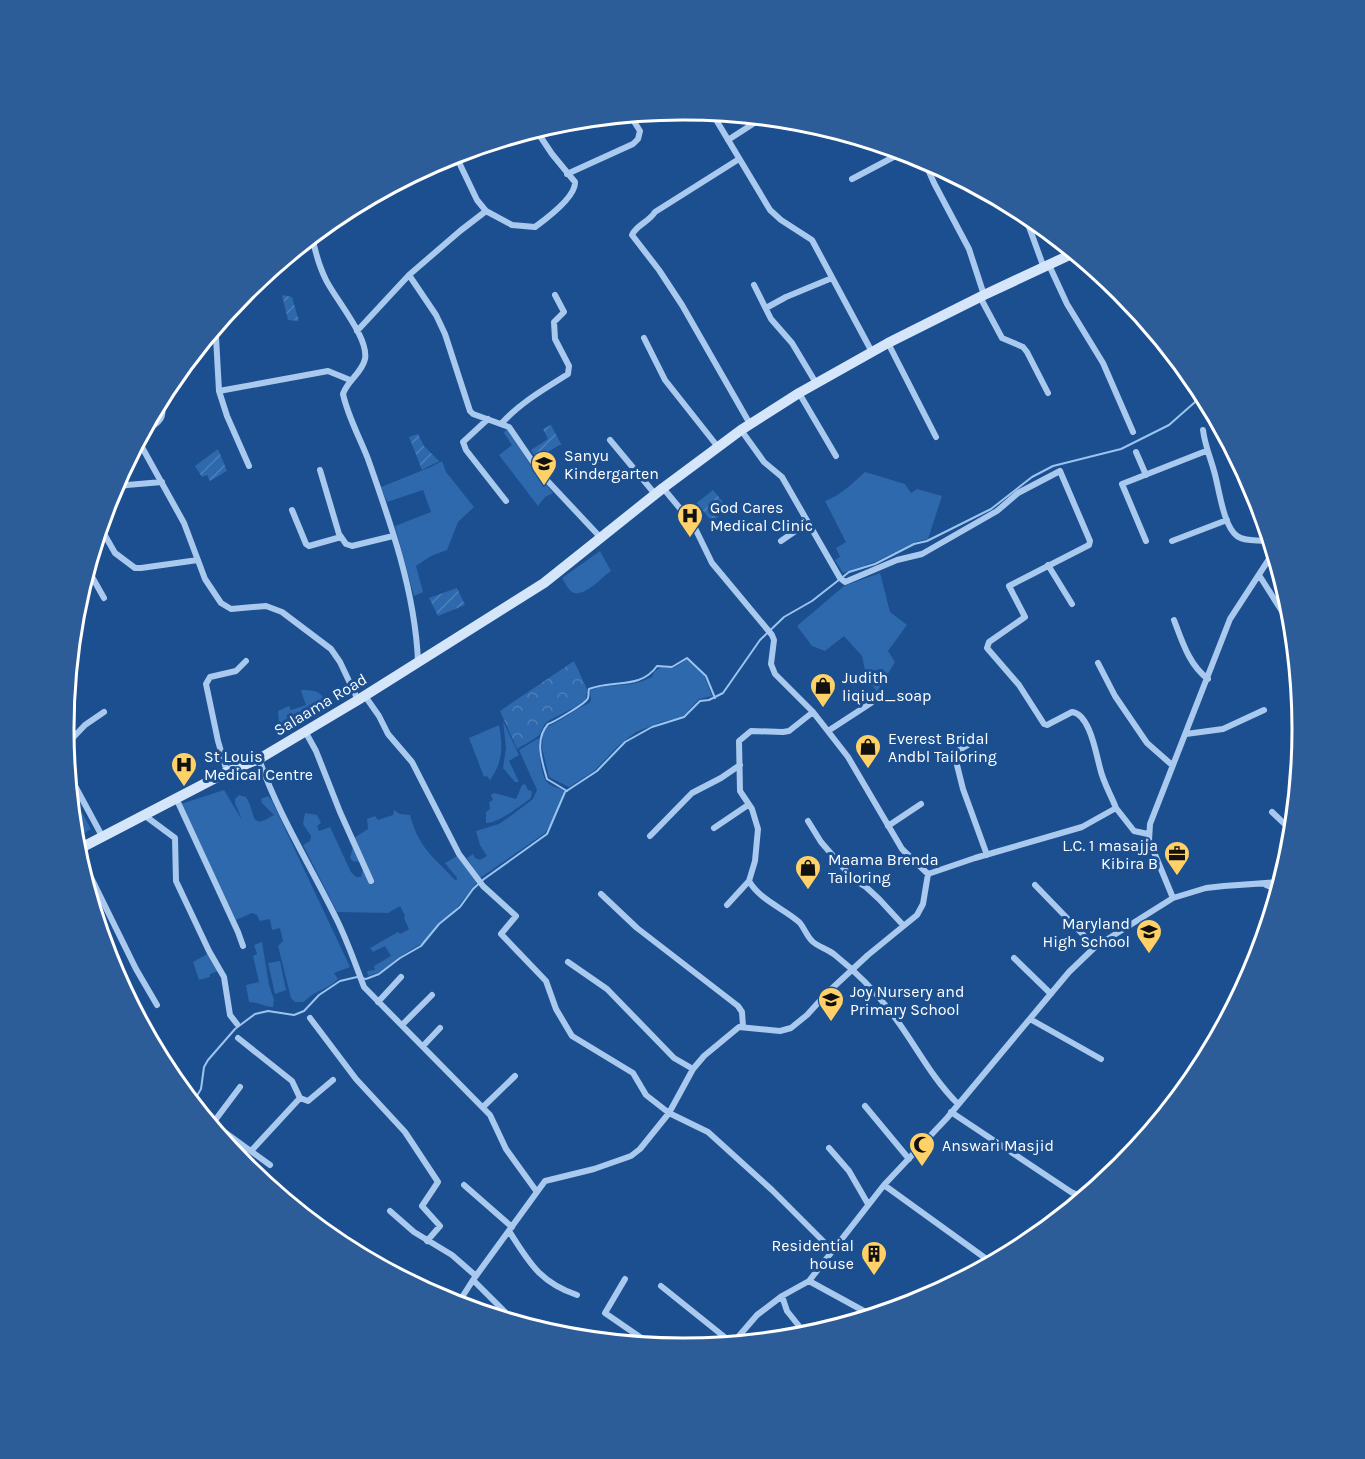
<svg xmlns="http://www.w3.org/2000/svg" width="1365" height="1459" font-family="Karla,sans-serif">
  <defs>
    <pattern id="forest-crowns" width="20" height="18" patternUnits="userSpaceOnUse" patternTransform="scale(1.5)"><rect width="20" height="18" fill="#2e69ad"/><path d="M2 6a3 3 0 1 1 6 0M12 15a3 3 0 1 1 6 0" fill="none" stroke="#4d80b9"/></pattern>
    <pattern id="garden-furrows" width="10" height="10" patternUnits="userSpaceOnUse" patternTransform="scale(1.5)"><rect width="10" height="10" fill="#2e69ad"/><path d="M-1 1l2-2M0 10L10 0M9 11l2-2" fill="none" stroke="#4d80b9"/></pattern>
  </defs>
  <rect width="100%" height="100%" fill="#1b4f8f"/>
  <path fill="#2e69ad" d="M507,428l27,43 19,22 -8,4 -7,9 -39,-51 13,-10 -8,-12z
    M442,461l4,11 28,35 -16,15 -11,28 -16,6 -15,10 7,26 -9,4 -19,-70 36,-14 -8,-22 -36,12 -6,-15 50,-20z
    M865,472l40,12 6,9 6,-4 25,7 -14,43 -13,3 -40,20 -32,11 -8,-13 5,-3 -4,-9 10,-6 -21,-41c16,-6 28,-18 40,-29z
    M600,551l11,20c-9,6 -25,25 -37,22 -5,-1 -9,-11 -12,-15z
    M880,573l10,39 17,13 -19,26 7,11 -18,30 -11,-17 -4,-19 -18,-20 -19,15 -13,-5 -15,-20 47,-40z
    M687,659l17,16 8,21 -13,3 -17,18 -21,5 -25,10 -17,13 -25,26 -25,16 -20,-10 -7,-29 1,-14 4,-7c14,-6 27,-17 42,-24l2,-3 -1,-9 8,-4 35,-3 10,-3 9,-4 2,-5 7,-5 13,1z
    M302,690c18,0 19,3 28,18l-52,30 -4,-9 5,-3 -1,-15 11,-5 2,4 15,-5 -5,-14z
    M503,721l16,34 -10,6 10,21h-4l-12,-14 3,-20z
    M499,725c4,20 4,38 -9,55l-3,-4 -3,1 -15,-39z
    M539,738c-1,9 2,36 7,43 4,5 12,7 18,9l-9,27 -10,16 -65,45 -13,-20 6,-4 2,4 5,2 7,-4 -7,-11 -4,-14 23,-7 10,-7 24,-18 4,-9 -18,-40z
    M525,784l3,6 4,1 -1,7c-11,8 -32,25 -45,25v-11l4,-3 -1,-7 4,-2 -2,-5 3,-2 22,6 6,-14z
    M69,789l22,40 -17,10z
    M224,790l18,30 -7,-17v-4l4,-4 7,2c11,17 2,34 28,18l-12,-12 -1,-4 7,-3 4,5 78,166 -16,6 4,6c-11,11 -25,12 -34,23h-9l-4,-4 -13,-52 5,-5 -3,-13 -8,2 -2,-11 -10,2 -3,-6 -5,-2 -16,7 -55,-116z
    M394,810l6,4 10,1c9,34 24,42 46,66l1,-3 -12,-15 12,-7 20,26 -24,31 -15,10 -14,19 -25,15 -17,14 -14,5 -1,-5 8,-1 -1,-4 17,-10 -6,-10 -12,6 -3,-4 28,-16 2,2 9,-5 -5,-11 1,-2 -5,-10 -12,7 -51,-1 -34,-67 7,-4 1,-5 -8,-12 2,-11 12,2 4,8 -4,3 2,5 11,-4 21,45 5,5h5l2,-8 -3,-8 -6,1 -4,-4 3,-11 -4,-6 19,-12 -1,-10 8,-3 3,4 15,-5z
    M262,942l7,43 5,15 -1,7c-8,0 -15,-5 -24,-5l-3,-17 13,-3 -6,-26 4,-2 -3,-9z
    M209,953l12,17 -11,4v3l-11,3 -6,-18z
    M280,961l6,29 -11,4 -7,-31z"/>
  <path fill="url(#forest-crowns)" d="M574,661l13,28 -1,11c-12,8 -26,15 -38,21 -6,4 -6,12 -10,15 -6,5 -15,9 -21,13l-17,-38z"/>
  <path fill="url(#garden-furrows)" d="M282,295l10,2 7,24 -11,-1z
    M551,425l10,19 -25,15 -5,-9 17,-11 -5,-10z
    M418,434l6,12 15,15 -17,9 -13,-33z
    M218,449l9,22 -17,10 -3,-6 -5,2 -7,-11z
    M713,490l15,18 -16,14 -15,-19z
    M457,588l8,17 -27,11 -9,-18z"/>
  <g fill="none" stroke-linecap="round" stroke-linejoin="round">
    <path stroke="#9cc4f0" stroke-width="2" d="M567,791l-20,-12c-5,-18 -13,-39 1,-55 4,-1 39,-21 40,-26 1,-3 0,-6 1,-9 24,-10 51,1 68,-23l15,1 15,-9 19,18 9,22
      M192,1104l9,-15 3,-22 4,-7 27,-31 20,-15 13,-3 26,4 10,-4 15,-16 21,-14 17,-4 9,2 13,-5 21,-16 21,-12 18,-22 21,-17 13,-18 11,-10 63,-45 18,-42 32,-21 28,-29 27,-15 32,-10 16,-16 9,-1 14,-7 37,-53 24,-23 28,-16 37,-29 26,-8 39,-20 13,-3 64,-32 41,-32 21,-11 68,-17 48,-24 34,-30"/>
    <path stroke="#a9c9ee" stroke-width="6" d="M712,113l58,97 11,10 31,20 60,112
      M728,140l34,-22
      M739,159l-84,53c-6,10 -19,13 -23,23l27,35 23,35 68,119
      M924,160l10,23 35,66 15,46
      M567,174l66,-30 5,-5 2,-8 -10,-16
      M852,179l51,-27
      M486,211l26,14 23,2c11,-8 41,-30 40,-45l-23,-28 -16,-24
      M1024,213l20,55
      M312,236c3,15 7,30 14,44 10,20 43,58 39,79 -3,14 -18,22 -22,35 5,23 17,44 25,65 23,65 47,133 50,202
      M1049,265l18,39 36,59 30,69
      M409,275l27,40 9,19 25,77 3,3 36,13 32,47 60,64
      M754,285l17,34 21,24 24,40
      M980,297l22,41 21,9 4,5 21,41
      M766,308l20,-11 46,-19
      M357,331l52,-56 51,-44 26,-20 -9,-11 -22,-46
      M216,337l3,54 8,25 22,50
      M644,338l21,42 53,67
      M888,343l48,94
      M219,391l109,-20 22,9
      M799,393l37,63
      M488,419l-25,23 3,8 40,51
      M502,423c18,-20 42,-34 66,-49l1,-8 -14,-27 -1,-17 10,-10 -9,-17
      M741,430l23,32 18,15 58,101 5,4 52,-22 25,-6 75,-43 21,-18 42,-22 30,70 -1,4 -80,41 16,31 -36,25 -2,6 32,37 25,39 3,1 25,-13c18,2 24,42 28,56 3,14 11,27 16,40
      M1203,430c2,16 7,26 11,41 5,16 9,55 23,65 8,6 24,4 33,5
      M142,432c18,-10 24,-12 19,-34
      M138,440l46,83 21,56 16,24 10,6 35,-3 16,6 49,37 9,13 18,38
      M610,440l45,54
      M1136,452l10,23
      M320,470l19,64 7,10 6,2 41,-10
      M112,488l15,-3 35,-3
      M292,510l14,34 3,2 32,-9
      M103,532l12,21 20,15h6l57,-8
      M781,541l26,-18
      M1146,541l-24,-57 84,-33
      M1172,541l55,-21
      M1048,565l24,39
      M87,568l17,30
      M1259,575l33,52
      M1174,620c8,21 15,45 34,59
      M1098,663l17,33 32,47 25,22
      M365,696l14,20 9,18 24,28 47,92 24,32 33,30 -15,18 45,47 10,28 16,27 61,37 13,22 23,18 39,19 64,58 60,60
      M813,712l-24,19 -6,1 -32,-1 -12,10 1,50 12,18 6,20 -3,32 -6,20c11,19 34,27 50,41 5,5 7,13 13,19 6,6 16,8 23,14 20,16 40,36 55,56 25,32 39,64 68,93
      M305,731l11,20 24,61 31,69
      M828,731l43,-28
      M1186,734l37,-5 41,-19
      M980,738l-26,15 9,36 24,66
      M65,746l20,-21 19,-13
      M259,759c19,55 51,106 77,159 11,22 19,45 28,69l126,128 16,34 31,43
      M67,771l35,65
      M227,772l-9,-31 -12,-57 4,-7 26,-6 10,-10
      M176,798l62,134 5,14
      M1272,812l20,19
      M144,815l31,23 1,43 33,70 15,26 6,38 7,9
      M808,821l13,21 33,38 12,7 13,12 24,26
      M888,826l33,-22
      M714,828l34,-23
      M650,836l42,-43 29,-15 19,-13
      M77,849l59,120 21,36
      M928,874l47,-16 107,-31 34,-19 18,23 14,3
      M1035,885l60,62
      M1266,885l12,5
      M601,894l36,34 101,78 4,6 1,14
      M1173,898l-24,-58 1,-16 80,-205 43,-66
      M727,905l22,-24
      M1014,958l37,36
      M568,962l39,27 67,69 19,11
      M378,1002l23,-25
      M310,1018l46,61 49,53 33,50 -16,24 18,20 -13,15
      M1030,1019l71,40
      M402,1025l30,-30
      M238,1038l54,43 8,17
      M423,1046l17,-18
      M300,1098l8,3 25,-21
      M865,1106l44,53
      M483,1107l32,-31
      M951,1112l120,80 13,6
      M201,1115l69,50
      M213,1123l27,-36
      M829,1148l20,23 19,33
      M251,1151l49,-53
      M464,1185l48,42
      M884,1185l108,78
      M390,1211l24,21 38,23 24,21
      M509,1231c20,31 30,51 68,64
      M625,1279l-20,34 48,33
      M473,1280l43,43
      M809,1281l64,35
      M661,1286l71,57
      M782,1296l5,15 20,25
      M457,1305l16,-25 72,-99 49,-12 37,-13 9,-7 29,-36 24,-44 11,-13 35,-29 41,4 11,-3 16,-13 20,-22 41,-38 49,-40 6,-11 5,-30 -26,-25 -54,-92 -35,-45 -38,-38 -4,-10 3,-24 -2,-5 -60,-72 -19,-39 -30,-36
      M732,1344l25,-29 25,-19 27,-15 75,-96 63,-67 122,-146 26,-25 78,-49 33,-10 18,-2 57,-4"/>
    <path stroke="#d6e6fa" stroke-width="10" d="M75,851l152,-79 32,-13 99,-59 186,-117 119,-95 78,-58 58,-37 89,-50 96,-48 90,-42"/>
  </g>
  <defs>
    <symbol id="school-pin" viewBox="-11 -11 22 30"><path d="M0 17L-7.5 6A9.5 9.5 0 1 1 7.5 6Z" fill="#ffd166" stroke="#1b4f8f"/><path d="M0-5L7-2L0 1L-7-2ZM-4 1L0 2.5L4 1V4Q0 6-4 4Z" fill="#111"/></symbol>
    <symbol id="hospital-pin" viewBox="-11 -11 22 30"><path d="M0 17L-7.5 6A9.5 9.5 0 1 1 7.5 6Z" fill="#ffd166" stroke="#1b4f8f"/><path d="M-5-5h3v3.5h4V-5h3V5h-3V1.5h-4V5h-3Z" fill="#111"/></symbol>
    <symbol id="shop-pin" viewBox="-11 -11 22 30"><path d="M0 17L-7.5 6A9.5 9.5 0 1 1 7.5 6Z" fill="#ffd166" stroke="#1b4f8f"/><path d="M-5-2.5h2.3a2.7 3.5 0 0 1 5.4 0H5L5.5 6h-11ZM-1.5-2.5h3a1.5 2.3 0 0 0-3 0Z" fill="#111"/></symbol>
    <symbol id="office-pin" viewBox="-11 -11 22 30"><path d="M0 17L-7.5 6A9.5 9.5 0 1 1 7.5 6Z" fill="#ffd166" stroke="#1b4f8f"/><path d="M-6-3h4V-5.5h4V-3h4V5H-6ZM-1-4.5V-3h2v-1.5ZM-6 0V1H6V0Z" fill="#111"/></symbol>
    <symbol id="mosque-pin" viewBox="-11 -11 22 30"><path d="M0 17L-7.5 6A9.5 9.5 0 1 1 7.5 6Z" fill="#ffd166" stroke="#1b4f8f"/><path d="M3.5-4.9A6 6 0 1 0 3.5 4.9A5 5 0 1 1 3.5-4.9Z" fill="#111"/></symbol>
    <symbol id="building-pin" viewBox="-11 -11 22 30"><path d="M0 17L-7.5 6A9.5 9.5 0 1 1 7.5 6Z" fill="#ffd166" stroke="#1b4f8f"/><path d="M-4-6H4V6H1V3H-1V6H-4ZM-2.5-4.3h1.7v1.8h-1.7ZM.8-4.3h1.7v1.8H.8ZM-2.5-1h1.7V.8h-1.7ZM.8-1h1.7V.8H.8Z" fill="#111"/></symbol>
  </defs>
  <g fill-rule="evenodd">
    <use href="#school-pin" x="529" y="449" width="30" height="40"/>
    <use href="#hospital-pin" x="675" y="501" width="30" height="40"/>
    <use href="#shop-pin" x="808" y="671" width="30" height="40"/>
    <use href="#shop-pin" x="853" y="732" width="30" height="40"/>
    <use href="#hospital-pin" x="169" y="750" width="30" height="40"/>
    <use href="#office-pin" x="1162" y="839" width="30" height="40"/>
    <use href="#shop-pin" x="793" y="853" width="30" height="40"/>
    <use href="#school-pin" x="1134" y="917" width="30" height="40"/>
    <use href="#school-pin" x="816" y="985" width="30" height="40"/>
    <use href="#mosque-pin" x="907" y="1130" width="30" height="40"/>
    <use href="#building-pin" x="859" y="1239" width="30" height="40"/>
  </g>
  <g text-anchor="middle" stroke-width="6" stroke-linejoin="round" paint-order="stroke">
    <g font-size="16" fill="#fff" stroke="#1b4f8f" text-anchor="start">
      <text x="564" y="461">Sanyu<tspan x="564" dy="18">Kindergarten</tspan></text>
      <text x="710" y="513">God Cares<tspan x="710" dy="18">Medical Clinic</tspan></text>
      <text x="842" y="683">Judith<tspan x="842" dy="18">liqiud_soap</tspan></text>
      <text x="888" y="744">Everest Bridal<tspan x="888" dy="18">Andbl Tailoring</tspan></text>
      <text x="204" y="762">St Louis<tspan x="204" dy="18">Medical Centre</tspan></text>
      <text x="1158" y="851" text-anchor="end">L.C. 1 masajja<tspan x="1158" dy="18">Kibira B</tspan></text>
      <text x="828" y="865">Maama Brenda<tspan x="828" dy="18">Tailoring</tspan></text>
      <text x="1130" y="929" text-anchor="end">Maryland<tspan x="1130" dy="18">High School</tspan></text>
      <text x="850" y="997">Joy Nursery and<tspan x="850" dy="18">Primary School</tspan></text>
      <text x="942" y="1151">Answari Masjid</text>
      <text x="854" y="1251" text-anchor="end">Residential<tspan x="854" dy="18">house</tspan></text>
    </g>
    <g font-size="16" fill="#fff" stroke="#1b4f8f">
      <text transform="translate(320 704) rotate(-31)" y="6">Salaama Road</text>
    </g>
  </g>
  <path d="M0 0H1365V1459H0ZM74 729a609 609 0 1 1 1218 0a609 609 0 1 1-1218 0Z" fill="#2d5d98" fill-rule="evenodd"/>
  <path fill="none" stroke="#fff" stroke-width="3" d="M74 729a609 609 0 1 1 1218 0a609 609 0 1 1-1218 0Z"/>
</svg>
